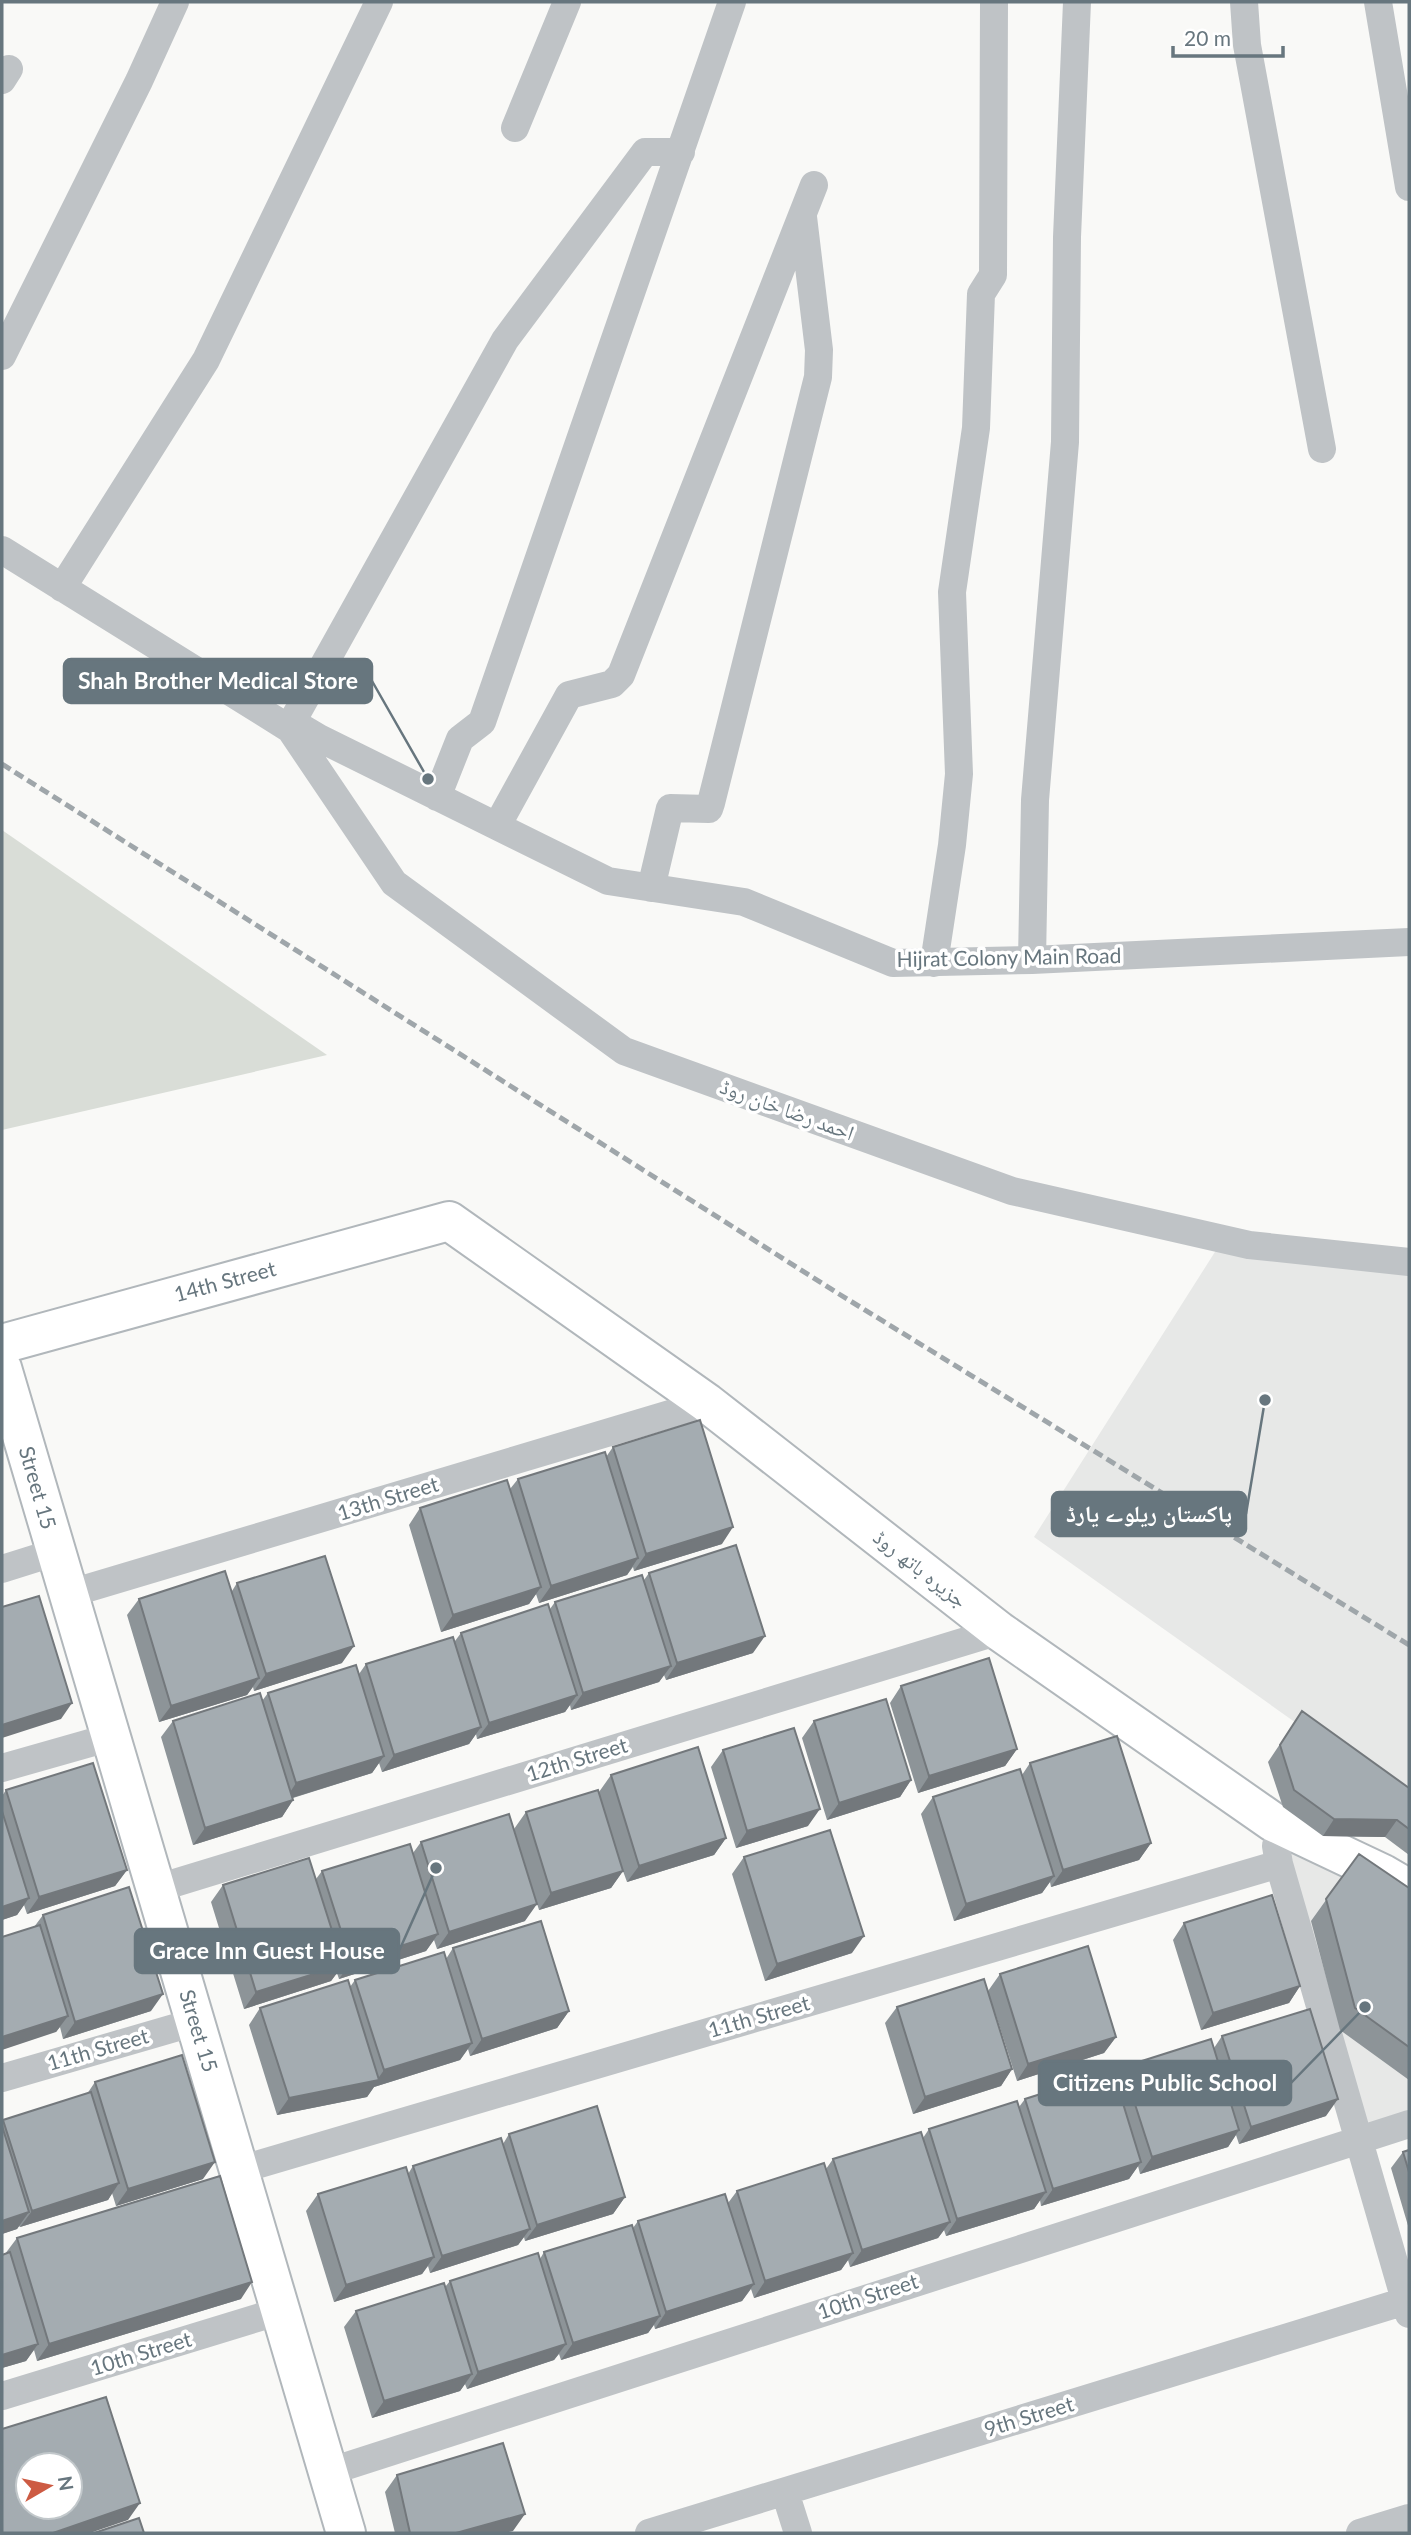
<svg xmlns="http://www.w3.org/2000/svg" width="1411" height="2535" font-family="Lato,'Noto Naskh Arabic',sans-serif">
  <rect width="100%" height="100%" fill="#f9f9f7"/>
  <path fill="#e7e8e7" d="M1220,1244l189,20v539l-375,-266z
    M1273,1822l136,67v235l-50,15z"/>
  <path fill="#d9ddd7" d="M2,830l325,225 -325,75z"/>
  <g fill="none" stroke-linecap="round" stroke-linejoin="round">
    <defs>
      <path id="secondary" d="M2,1344l447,-123 258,182 292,228 274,191 110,52 26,15
        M2,1368l344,1165"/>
    </defs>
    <use href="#secondary" stroke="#b1b7bb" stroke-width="42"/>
    <path stroke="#bfc3c6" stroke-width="28" d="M1244,2l3,43 75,404
      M1378,2l31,185
      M2,80l7,-11
      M515,128l52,-126
      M2,356l137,-275 36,-79
      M2,550l288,179 104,154 230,168 388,140 237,54 160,17
      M62,588l144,-228 173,-358
      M292,722l213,-382 140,-188h36
      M291,726l1,-4 27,16 289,143 136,21 149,61 139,-3 377,-18
      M437,797l23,-58 22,-17 250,-720
      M497,826l72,-131 43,-11 9,-9 193,-490
      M651,888l19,-80 39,1 2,-6 107,-426 1,-27 -16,-133
      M1032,960l3,-160 30,-358 2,-205 10,-235
      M934,963l18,-118 7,-71 -7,-182 24,-164 5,-134 12,-19 1,-273
      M2,1569l54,-17
      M68,1594l639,-191
      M2,1768l109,-31
      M1276,1846l3,18 130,450
      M155,1889l844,-258
      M2,2078l193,-56
      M239,2170l1040,-306
      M2,2396l278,-85
      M328,2472l1081,-348
      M785,2492l13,41
      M649,2533l760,-233
      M1360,2533l49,-15"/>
    <use href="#secondary" stroke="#fff" stroke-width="38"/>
    <path stroke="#9fa6aa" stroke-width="5" stroke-dasharray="10 5" stroke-linecap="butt" d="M2,764l837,530 570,351"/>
  </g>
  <path fill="#8d9498" d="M613,1447l109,97 -88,27 -1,-4 -6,8 -88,28 -3,-9 -7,10 -88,28 -32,-107 11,-17 90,-19 8,-10 88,-22z
    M649,1573l104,80 -87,27 -2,-5 -5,7 -88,28 -1,-5 -5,7 -88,27 -1,-5 -7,10 -87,28 -3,-9 -7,10 -79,25v2l-11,17 -89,28 -32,-108 12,-16 89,-20 6,-8 91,-19 7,-10 89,-23 6,-8 89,-24 5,-7 89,-22z
    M237,1583l105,80 -88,28 -1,-4 -6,8 -88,27 -32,-107 12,-16 93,-8z
    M901,1686l116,63 -12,17 -87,27 -28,-90z
    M1302,1711l107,77v67l-24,-18 -62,-1 -40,-29 -15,-45z
    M814,1721l97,59 -11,17 -73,23 -25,-82z
    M723,1750l85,76 -72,22 -25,-81z
    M1030,1763l121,80 -12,17 -88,27 -1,-5 -8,11 -88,28 -33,-107 12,-17 89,-22z
    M611,1775l115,63 -12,17 -87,27 -4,-11 -12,17 -72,22 -25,-81 12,-17 73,-20z
    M6,1790l121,80 -12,16 -88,28 -3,-9 -7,10 -15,5v-124z
    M421,1842l104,79 -88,28 -3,-9 -8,11 -87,28 -2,-6 -6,8 -87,28 -33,-107 12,-17 93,-6 6,-8 91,-18z
    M1359,1854l50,34v192l-69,-50 -29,-109z
    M744,1857l108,96 -87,28 -33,-107z
    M43,1915l108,96 -88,28 -3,-12 -4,5 -22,-105z
    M1184,1923l116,63 -11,17 -88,27 -28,-90z
    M453,1948l116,63 -12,17 -87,28 -2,-7 -8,11 -86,27 -7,10 -90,18 -28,-90 11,-17 90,-21 5,-7 91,-21z
    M1000,1974l116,63 -12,16 -87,28 -23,-72 18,60 -11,17 -88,28 -28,-91 12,-16 91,-16z
    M1222,2036l104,80 -87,28 -3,-9 -8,12 -88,27 -2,-8 -9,13 -88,27 -1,-6 -6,9 -88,27 -2,-6 -6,8 -88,29 -2,-7 -7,10 -87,28 -3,-9 -9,12 -87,28 -1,-4 -6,8 -87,27 -2,-6 -5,6 -87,29 -2,-5 -5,7 -88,27 -28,-91 12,-16 89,-24 5,-6 90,-22 4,-7 89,-24 5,-7 90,-18 9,-12 89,-22 7,-10 90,-21 6,-9 90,-22 6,-8 90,-21 8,-11 91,-19z
    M95,2082l108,97 -87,27 -4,-13 -4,7 -88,27 -1,-1 -2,3 -15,5v-112l1,-2 84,-26z
    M509,2134l116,63 -12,17 -88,27 -1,-4 -6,8 -88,28 -2,-7 -6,8 -88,28 -28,-91 12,-17 90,-20 5,-8 90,-22z
    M1409,2150v79l-18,-61 12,-16z
    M17,2238l224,61 -204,62 -3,-11 -8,11 -24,7v-113l3,-1z
    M397,2475l116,56 -9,2h-109l-10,-41z"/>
  <path fill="#73787c" d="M733,1527l-11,17 -88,27 12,-17z
    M638,1558l-11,17 -88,28 12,-17z
    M541,1587l-12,17 -88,28 12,-17z
    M765,1636l-12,17 -87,27 11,-17z
    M354,1646l-12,17 -88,28 12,-17z
    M671,1666l-12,16 -88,28 12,-17z
    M259,1678l-12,17 -88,27 12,-16z
    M577,1695l-12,17 -88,27 12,-16z
    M72,1703l-11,16 -59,19v-13z
    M481,1727l-12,17 -87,28 12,-17z
    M1017,1749l-12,17 -87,27 11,-17z
    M384,1756l-12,17 -87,27 11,-17z
    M911,1780l-11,17 -73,23 12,-17z
    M293,1800l-11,17 -89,28 12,-17z
    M820,1809l-12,17 -72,22 11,-17z
    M1334,1819l63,1 -12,17 -62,-1z
    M726,1838l-12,17 -87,27 12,-16z
    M1151,1843l-12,17 -88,27 12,-17z
    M127,1870l-12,16 -88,28 12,-17z
    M623,1871l-12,17 -72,22 12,-17z
    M1054,1876l-12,17 -88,28 12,-17z
    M29,1898l-12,17 -15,5v-13z
    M537,1904l-12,17 -88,28 12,-17z
    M438,1934l-12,17 -87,28 12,-17z
    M864,1936l-12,17 -87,28 12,-17z
    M343,1965l-12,16 -87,28 12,-17z
    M1300,1986l-11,17 -88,27 12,-17z
    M163,1994l-12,17 -88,28 12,-17z
    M569,2011l-12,17 -87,28 12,-17z
    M68,2016l-12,16 -54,18v-13z
    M1116,2037l-12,16 -87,28 11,-17z
    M472,2043l-12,17 -86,27 -7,10 -90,18 12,-17 88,-18 7,-10z
    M1012,2069l-11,17 -88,28 12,-17z
    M1338,2099l-12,17 -87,28 12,-17z
    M1239,2130l-11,17 -88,27 12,-17z
    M215,2162l-12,17 -87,27 12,-17z
    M1141,2162l-12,17 -88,27 12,-17z
    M119,2183l-11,17 -88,27 12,-16z
    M1046,2192l-12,17 -88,27 11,-17z
    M625,2197l-12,17 -88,27 12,-16z
    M29,2212l-12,17 -15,5v-13z
    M950,2222l-12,16 -88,29 12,-17z
    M530,2229l-12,16 -88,28 12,-17z
    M853,2253l-12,17 -87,28 11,-17z
    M434,2257l-12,17 -88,28 12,-17z
    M252,2282l-11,17 -204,62 12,-17z
    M754,2284l-12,17 -87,28 11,-17z
    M660,2316l-12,17 -87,27 12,-17z
    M38,2344l-12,17 -24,7v-13z
    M566,2344l-12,16 -87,29 11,-17z
    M472,2374l-12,17 -88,27 12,-17z
    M140,2503l-12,17 -38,13h-37z
    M525,2514l-12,17 -9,2h-48z"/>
  <path fill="#a4acb1" stroke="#73787c" stroke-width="2" fill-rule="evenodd" d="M700,1420l33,107 -87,27 -33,-107z
    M605,1452l33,106 -87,28 -33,-107z
    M507,1480l34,107 -88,28 -33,-107z
    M736,1545l29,91 -88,27 -28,-90z
    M325,1556l29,90 -88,28 -29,-91z
    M225,1571l34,107 -88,28 -32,-107z
    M642,1575l29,91 -88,27 -28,-91z
    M39,1596l33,107 -70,22v-118z
    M548,1604l29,91 -88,28 -28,-90z
    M453,1637l28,90 -87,28 -28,-91z
    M989,1658l28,91 -88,27 -28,-90z
    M356,1665l28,91 -88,27 -28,-90z
    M260,1693l33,107 -88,28 -32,-107z
    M886,1699l25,81 -72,23 -25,-82z
    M1302,1711l107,77v41l-12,-9 -63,-1 -40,-29 -14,-45z
    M794,1728l26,81 -73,22 -24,-81z
    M1117,1736l34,107 -88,27 -33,-107z
    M698,1747l28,91 -87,28 -28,-91z
    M93,1763l34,107 -88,27 -33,-107z
    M1020,1769l34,107 -88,28 -33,-107z
    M598,1790l25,81 -72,22 -25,-81z
    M2,1811l27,87 -27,9z
    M509,1814l28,90 -88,28 -28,-90z
    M830,1830l34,106 -87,28 -33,-107z
    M410,1844l28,90 -87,28 -29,-91z
    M1359,1854l50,34v159l-54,-39 -29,-109z
    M309,1858l34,107 -87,27 -33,-107z
    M129,1887l34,107 -88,28 -32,-107z
    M1272,1895l28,91 -87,27 -29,-90z
    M541,1921l28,90 -87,28 -29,-91z
    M40,1925l28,91 -66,21v-100z
    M1088,1946l28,91 -88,27 -28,-90z
    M444,1952l28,91 -88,27 -29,-90z
    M984,1979l28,90 -87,28 -28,-90z
    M348,1980l31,100 -90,18 -29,-90z
    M1310,2009l28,90 -87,28 -29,-91z
    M1211,2039l28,91 -87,27 -29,-90z
    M182,2055l33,107 -87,27 -33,-107z
    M1113,2071l28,91 -88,27 -28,-90z
    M91,2092l28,91 -87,28 -29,-91z
    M1017,2101l29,91 -89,27 -28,-90z
    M597,2106l28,91 -88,28 -28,-91z
    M2,2126l27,86 -27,9z
    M921,2132l29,90 -88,28 -29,-91z
    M501,2138l29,91 -88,27 -29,-90z
    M1409,2150v22l-6,-20z
    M824,2163l29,90 -88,28 -28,-90z
    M406,2167l28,90 -88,28 -28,-91z
    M220,2176l32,106 -203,62 -32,-106z
    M725,2194l29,90 -88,28 -28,-91z
    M632,2225l28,91 -87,27 -29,-91z
    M10,2252l28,92 -36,11v-100z
    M538,2253l28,91 -88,28 -28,-91z
    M444,2283l28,91 -88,27 -28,-90z
    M106,2397l34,106 -87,30h-51v-104zM28,2465h42v42h-42z
    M503,2443l22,71 -69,19h-46l-13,-58z
    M139,2518l5,15h-50z"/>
  <g text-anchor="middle" stroke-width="7" stroke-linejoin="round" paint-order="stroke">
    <g font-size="21" fill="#67767e" stroke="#fff">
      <text transform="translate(1009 958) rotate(-1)" y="7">Hijrat Colony Main Road</text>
      <text transform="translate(787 1110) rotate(20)" y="7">احمد رضا خان روڈ</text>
      <text transform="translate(225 1282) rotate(-15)" y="7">14th Street</text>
      <text transform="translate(37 1488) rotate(74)" y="7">Street 15</text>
      <text transform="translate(388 1499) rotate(-17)" y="7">13th Street</text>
      <text transform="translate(920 1569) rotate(38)" y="7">جزیرہ باتھ روڈ</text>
      <text transform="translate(577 1760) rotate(-17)" y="7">12th Street</text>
      <text transform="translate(759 2017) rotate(-16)" y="7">11th Street</text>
      <text transform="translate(198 2031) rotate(73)" y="7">Street 15</text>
      <text transform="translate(98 2050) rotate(-16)" y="7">11th Street</text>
      <text transform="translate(868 2297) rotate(-18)" y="7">10th Street</text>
      <text transform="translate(141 2354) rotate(-17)" y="7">10th Street</text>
      <text transform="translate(1029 2417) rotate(-17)" y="7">9th Street</text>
    </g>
  </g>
  <path fill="none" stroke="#67767e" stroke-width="2.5" d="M428 779L372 681M1265 1400L1246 1514M436 1868L399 1951M1365 2007L1291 2083"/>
  <g fill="#67767e" stroke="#fff" stroke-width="2.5">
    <circle cx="428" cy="779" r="7"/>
    <circle cx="1265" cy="1400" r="7"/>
    <circle cx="436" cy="1868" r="7"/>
    <circle cx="1365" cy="2007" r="7"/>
  </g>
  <g fill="#67767e" stroke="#67767e" stroke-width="2.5">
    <rect x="64" y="659" width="308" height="44" rx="7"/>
    <rect x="1052" y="1492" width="194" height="44" rx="7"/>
    <rect x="135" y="1929" width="264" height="44" rx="7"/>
    <rect x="1039" y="2061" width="252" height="44" rx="7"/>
  </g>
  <g font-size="23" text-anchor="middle" font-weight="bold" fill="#fff">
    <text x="218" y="689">Shah Brother Medical Store</text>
    <text x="1149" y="1522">پاکستان ریلوے یارڈ</text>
    <text x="267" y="1959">Grace Inn Guest House</text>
    <text x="1165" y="2091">Citizens Public School</text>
  </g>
  <rect width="1411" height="2535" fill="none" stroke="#67767e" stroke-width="7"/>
  <g transform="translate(49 2486) rotate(81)"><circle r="33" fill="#ffffff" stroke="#c2c8cb" stroke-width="2"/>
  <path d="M0-5L12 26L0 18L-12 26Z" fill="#cd5b43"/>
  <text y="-10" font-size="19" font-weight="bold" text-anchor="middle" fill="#67767e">N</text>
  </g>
  <path d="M1173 46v10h110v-10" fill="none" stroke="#67767e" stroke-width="3.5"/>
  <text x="1184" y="46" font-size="21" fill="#67767e" stroke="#ffffff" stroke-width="5" paint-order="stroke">20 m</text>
</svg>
